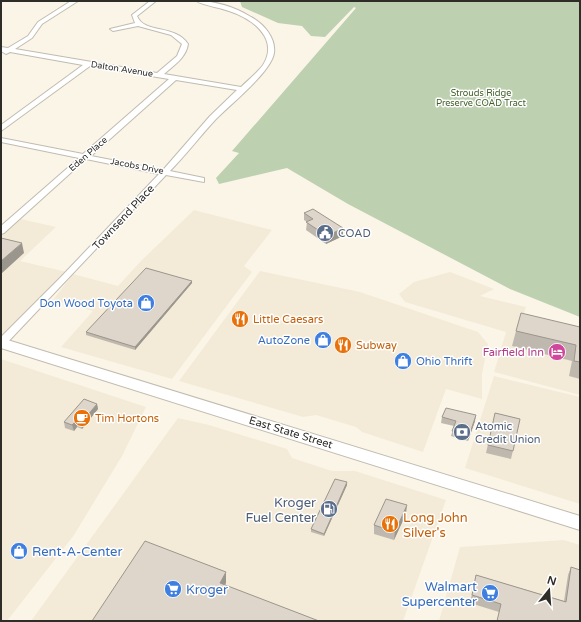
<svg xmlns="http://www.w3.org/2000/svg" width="581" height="622" font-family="'Varela Round',sans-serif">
  <rect width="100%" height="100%" fill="#fbf5e8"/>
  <path fill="#f3ebd7" d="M194,210l78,20 -28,36 8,6 -80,107 -111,-32 32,-36 -40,-11 20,-26 45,12 23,-25z
    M16,218l40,9 -36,34 47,11 -66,71v-115z
    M260,271l100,21 118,40 10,12 -6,30v25l-36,-10 -23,63 -61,-20 -6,-5 -40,-12 -13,2 -124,-36z
    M450,272l44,17 -14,7 46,11 -4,12 58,14v62l-86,-23 12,-40 -101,-30 -6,-8 15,-12z
    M1,359l145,48 -24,49 -48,79 -67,86h-6z
    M494,376l86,21v107l-115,-36z
    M178,418l31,7 78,24 5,9 40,13h23l91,29 -43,121h-372z
    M564,540l16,5v76h-141l21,-74z"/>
  <path fill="#bdd0af" d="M240,1h340v316l-70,-28 -162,-85 -61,-36 -68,16 -3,-6 23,-25 -7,-2 124,-143 -2,-1 -29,30 -14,-1 -9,-10 -24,-3 -36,-16z"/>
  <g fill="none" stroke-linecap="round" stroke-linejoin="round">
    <defs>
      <path id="street" d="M71,1h7l-36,23 -10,14 -17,11 142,24 20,-17 5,-12 -11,-9 -33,-9 -25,5 -3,-2 25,-6 -3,-8 18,-14h6l-19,15c7,18 38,8 51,28 -2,14 -14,21 -24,30l77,13c7,-7 16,-14 22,-22 17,-27 -12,-47 -34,-54 -10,-4 -24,-5 -33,-10 19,0 39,6 55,16 13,7 25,21 23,36 -3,19 -43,51 -58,66 -16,17 -30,36 -46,52l34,7v4l-38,-7 -161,170 -4,1v-9l59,-59 99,-104 -73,-15 -82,74 -3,1v-8l78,-68 -78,-16v-4l82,16 86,-75 -79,-13 -89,65v-6l82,-60 -73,-13 -4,2 -5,-3v-4l7,1 20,-12 10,-14zM176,80l61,10 -27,26 -47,54 -72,-14z"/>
      <path id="secondary" d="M1,338l579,178v14l-579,-182z"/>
    </defs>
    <use href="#street" stroke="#c1bcb0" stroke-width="2"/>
    <use href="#secondary" stroke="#c1bcb0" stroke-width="2"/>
    <use href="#street" fill="#fff" fill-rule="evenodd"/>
    <use href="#secondary" fill="#fff" fill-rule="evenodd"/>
  </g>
  <path fill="#bfb8ae" d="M304,213l39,15v8l-17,8 -20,-14 1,-8 -3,-2z
    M192,281v2l-57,67 -49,-15v-3z
    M580,327v52l-11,-3 3,-15 -60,-15 4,-15z
    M97,404l1,5 -16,20 -5,-2 -3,4 -9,-3 -1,-6z
    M495,413l25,6 -9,40 -25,-6z
    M442,417l33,4 -7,20 -17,-5 3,-10 -13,-3z
    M347,482v3l-23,51 -13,-4v-3z
    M406,514l-12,26 -20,-6v-9z
    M571,567l9,54h-83l2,-9 -29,-9 6,-28 88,26 4,-26z"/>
  <path fill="#9b968d" d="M343,228v8l-17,8 1,-8z
    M22,243l2,10 -23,21v-13z
    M192,281v2l-57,67v-3z
    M97,404l1,5 -16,20 -1,-6z
    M476,415l-1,6 -7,20 1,-5z
    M76,421l1,6 -3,4 -2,-6z
    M347,482v3l-23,51v-2z
    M407,505l-1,9 -12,26 1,-8z
    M226,572v11l-5,11 -1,-11z"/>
  <path fill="#ded6ca" stroke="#9b968d" d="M313,209l30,19 -16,8 -21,-14 7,-3 -9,-6z
    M1,238l21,5 -21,18z
    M146,268l46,13 -57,66 -49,-15z
    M521,313l59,14v35l-6,-1 2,-16 -60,-14z
    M84,399l13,5 -16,19 -5,-2 -4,4 -8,-3z
    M446,408l30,7 -7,21 -17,-5 4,-10 -14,-4z
    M495,413l25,6 -7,32 -25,-6z
    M335,479l12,3 -23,52 -13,-5z
    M386,499l21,6 -12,27 -21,-7z
    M145,541l81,31 -6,11 99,38h-227z
    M571,567l9,3v51h-83l4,-17 -29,-9 4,-20 90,27z"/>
  <defs>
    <symbol id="civic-disc" viewBox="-11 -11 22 22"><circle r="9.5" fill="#5c6f8a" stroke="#fff"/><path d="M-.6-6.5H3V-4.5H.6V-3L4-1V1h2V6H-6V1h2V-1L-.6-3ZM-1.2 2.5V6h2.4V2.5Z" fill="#fff"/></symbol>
    <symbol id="shop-disc" viewBox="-11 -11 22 22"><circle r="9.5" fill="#3f7fe0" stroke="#fff"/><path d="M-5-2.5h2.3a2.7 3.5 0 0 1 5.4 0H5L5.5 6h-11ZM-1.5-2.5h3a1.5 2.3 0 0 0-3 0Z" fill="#fff"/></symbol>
    <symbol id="restaurant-disc" viewBox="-11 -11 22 22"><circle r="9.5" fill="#e8710a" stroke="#fff"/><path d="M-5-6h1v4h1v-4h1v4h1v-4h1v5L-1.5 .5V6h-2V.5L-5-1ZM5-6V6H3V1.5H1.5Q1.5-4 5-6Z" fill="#fff"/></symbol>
    <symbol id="hotel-disc" viewBox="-11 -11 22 22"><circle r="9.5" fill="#d1479c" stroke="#fff"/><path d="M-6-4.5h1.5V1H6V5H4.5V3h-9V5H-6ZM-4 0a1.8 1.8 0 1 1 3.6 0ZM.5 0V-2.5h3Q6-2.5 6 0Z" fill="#fff"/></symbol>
    <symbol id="cafe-disc" viewBox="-11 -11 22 22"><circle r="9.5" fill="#e8710a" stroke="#fff"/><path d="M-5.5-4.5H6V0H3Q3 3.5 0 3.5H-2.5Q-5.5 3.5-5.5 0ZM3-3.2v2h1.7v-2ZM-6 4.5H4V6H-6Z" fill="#fff"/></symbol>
    <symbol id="bank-disc" viewBox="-11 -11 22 22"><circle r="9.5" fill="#5c6f8a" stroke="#fff"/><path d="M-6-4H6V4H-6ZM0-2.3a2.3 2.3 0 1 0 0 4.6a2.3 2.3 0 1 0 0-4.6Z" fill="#fff"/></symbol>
    <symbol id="fuel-disc" viewBox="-11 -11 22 22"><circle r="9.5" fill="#5c6f8a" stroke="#fff"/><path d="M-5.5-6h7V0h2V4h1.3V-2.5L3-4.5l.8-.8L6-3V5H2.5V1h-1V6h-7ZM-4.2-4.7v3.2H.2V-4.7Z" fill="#fff"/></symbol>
    <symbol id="supermarket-disc" viewBox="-11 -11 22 22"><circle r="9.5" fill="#3f7fe0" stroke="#fff"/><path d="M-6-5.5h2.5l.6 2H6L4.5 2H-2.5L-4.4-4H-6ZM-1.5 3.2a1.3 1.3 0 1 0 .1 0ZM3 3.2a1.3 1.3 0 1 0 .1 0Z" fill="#fff"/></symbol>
  </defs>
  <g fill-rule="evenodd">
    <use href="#civic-disc" x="315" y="223" width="20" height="20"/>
    <use href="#shop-disc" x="136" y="293" width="20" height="20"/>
    <use href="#restaurant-disc" x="230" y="309" width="20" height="20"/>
    <use href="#shop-disc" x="313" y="330" width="20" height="20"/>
    <use href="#restaurant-disc" x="333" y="335" width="20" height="20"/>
    <use href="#hotel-disc" x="547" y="342" width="20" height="20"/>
    <use href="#shop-disc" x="393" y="351" width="20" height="20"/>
    <use href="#cafe-disc" x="72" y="408" width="20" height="20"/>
    <use href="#bank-disc" x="452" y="422" width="20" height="20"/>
    <use href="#fuel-disc" x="319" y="499" width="20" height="20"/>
    <use href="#restaurant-disc" x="380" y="514" width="20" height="20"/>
    <use href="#shop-disc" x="9" y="541" width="20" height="20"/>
    <use href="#supermarket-disc" x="163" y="579" width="20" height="20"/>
    <use href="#supermarket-disc" x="480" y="583" width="20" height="20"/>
  </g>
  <g text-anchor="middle" stroke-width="3" stroke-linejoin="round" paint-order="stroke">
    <g font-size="9" fill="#2f2d28" stroke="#fff">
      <text transform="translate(122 69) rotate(9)" y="3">Dalton Avenue</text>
      <text transform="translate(88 154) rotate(-41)" y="3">Eden Place</text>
      <text transform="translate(137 166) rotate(11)" y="3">Jacobs Drive</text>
    </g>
    <g font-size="9" fill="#405e25" stroke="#fff">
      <text x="481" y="96">Strouds Ridge<tspan x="481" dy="10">Preserve COAD Tract</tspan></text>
    </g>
    <g font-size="11" fill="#2f2d28" stroke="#fff">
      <text transform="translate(123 217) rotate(-47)" y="4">Townsend Place</text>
      <text transform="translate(291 432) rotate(17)" y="4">East State Street</text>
    </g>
    <g font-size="11" fill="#4e5e75" stroke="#fff" text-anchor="start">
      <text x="338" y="237">COAD</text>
      <text x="475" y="430">Atomic<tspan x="475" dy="13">Credit Union</tspan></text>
    </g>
    <g font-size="11" fill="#366cbe" stroke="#fff" text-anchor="end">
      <text x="133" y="307">Don Wood Toyota</text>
      <text x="310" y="344">AutoZone</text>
      <text x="416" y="365" text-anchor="start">Ohio Thrift</text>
    </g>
    <g font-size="11" fill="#c56008" stroke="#fff" text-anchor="start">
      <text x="253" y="323">Little Caesars</text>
      <text x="356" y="349">Subway</text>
      <text x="95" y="422">Tim Hortons</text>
    </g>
    <g font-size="11" fill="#b23c85" stroke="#fff" text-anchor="end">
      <text x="544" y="356">Fairfield Inn</text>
    </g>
    <g font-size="13" fill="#4e5e75" stroke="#fff" text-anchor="end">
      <text x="316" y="507">Kroger<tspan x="316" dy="15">Fuel Center</tspan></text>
    </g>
    <g font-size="13" fill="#c56008" stroke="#fff" text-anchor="start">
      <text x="403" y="522">Long John<tspan x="403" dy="15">Silver's</tspan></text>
    </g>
    <g font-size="13" fill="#366cbe" stroke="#fff" text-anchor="start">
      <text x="32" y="556">Rent-A-Center</text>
      <text x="477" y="591" text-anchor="end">Walmart<tspan x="477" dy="15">Supercenter</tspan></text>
      <text x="186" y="594">Kroger</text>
    </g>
  </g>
  <rect width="581" height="622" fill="none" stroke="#2f2d28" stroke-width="4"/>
  <g transform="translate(549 590) rotate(17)" stroke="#ffffff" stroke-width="3" paint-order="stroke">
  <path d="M0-3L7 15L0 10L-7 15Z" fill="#2f2d28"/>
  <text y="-6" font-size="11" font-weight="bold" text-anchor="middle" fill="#2f2d28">N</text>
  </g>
</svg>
